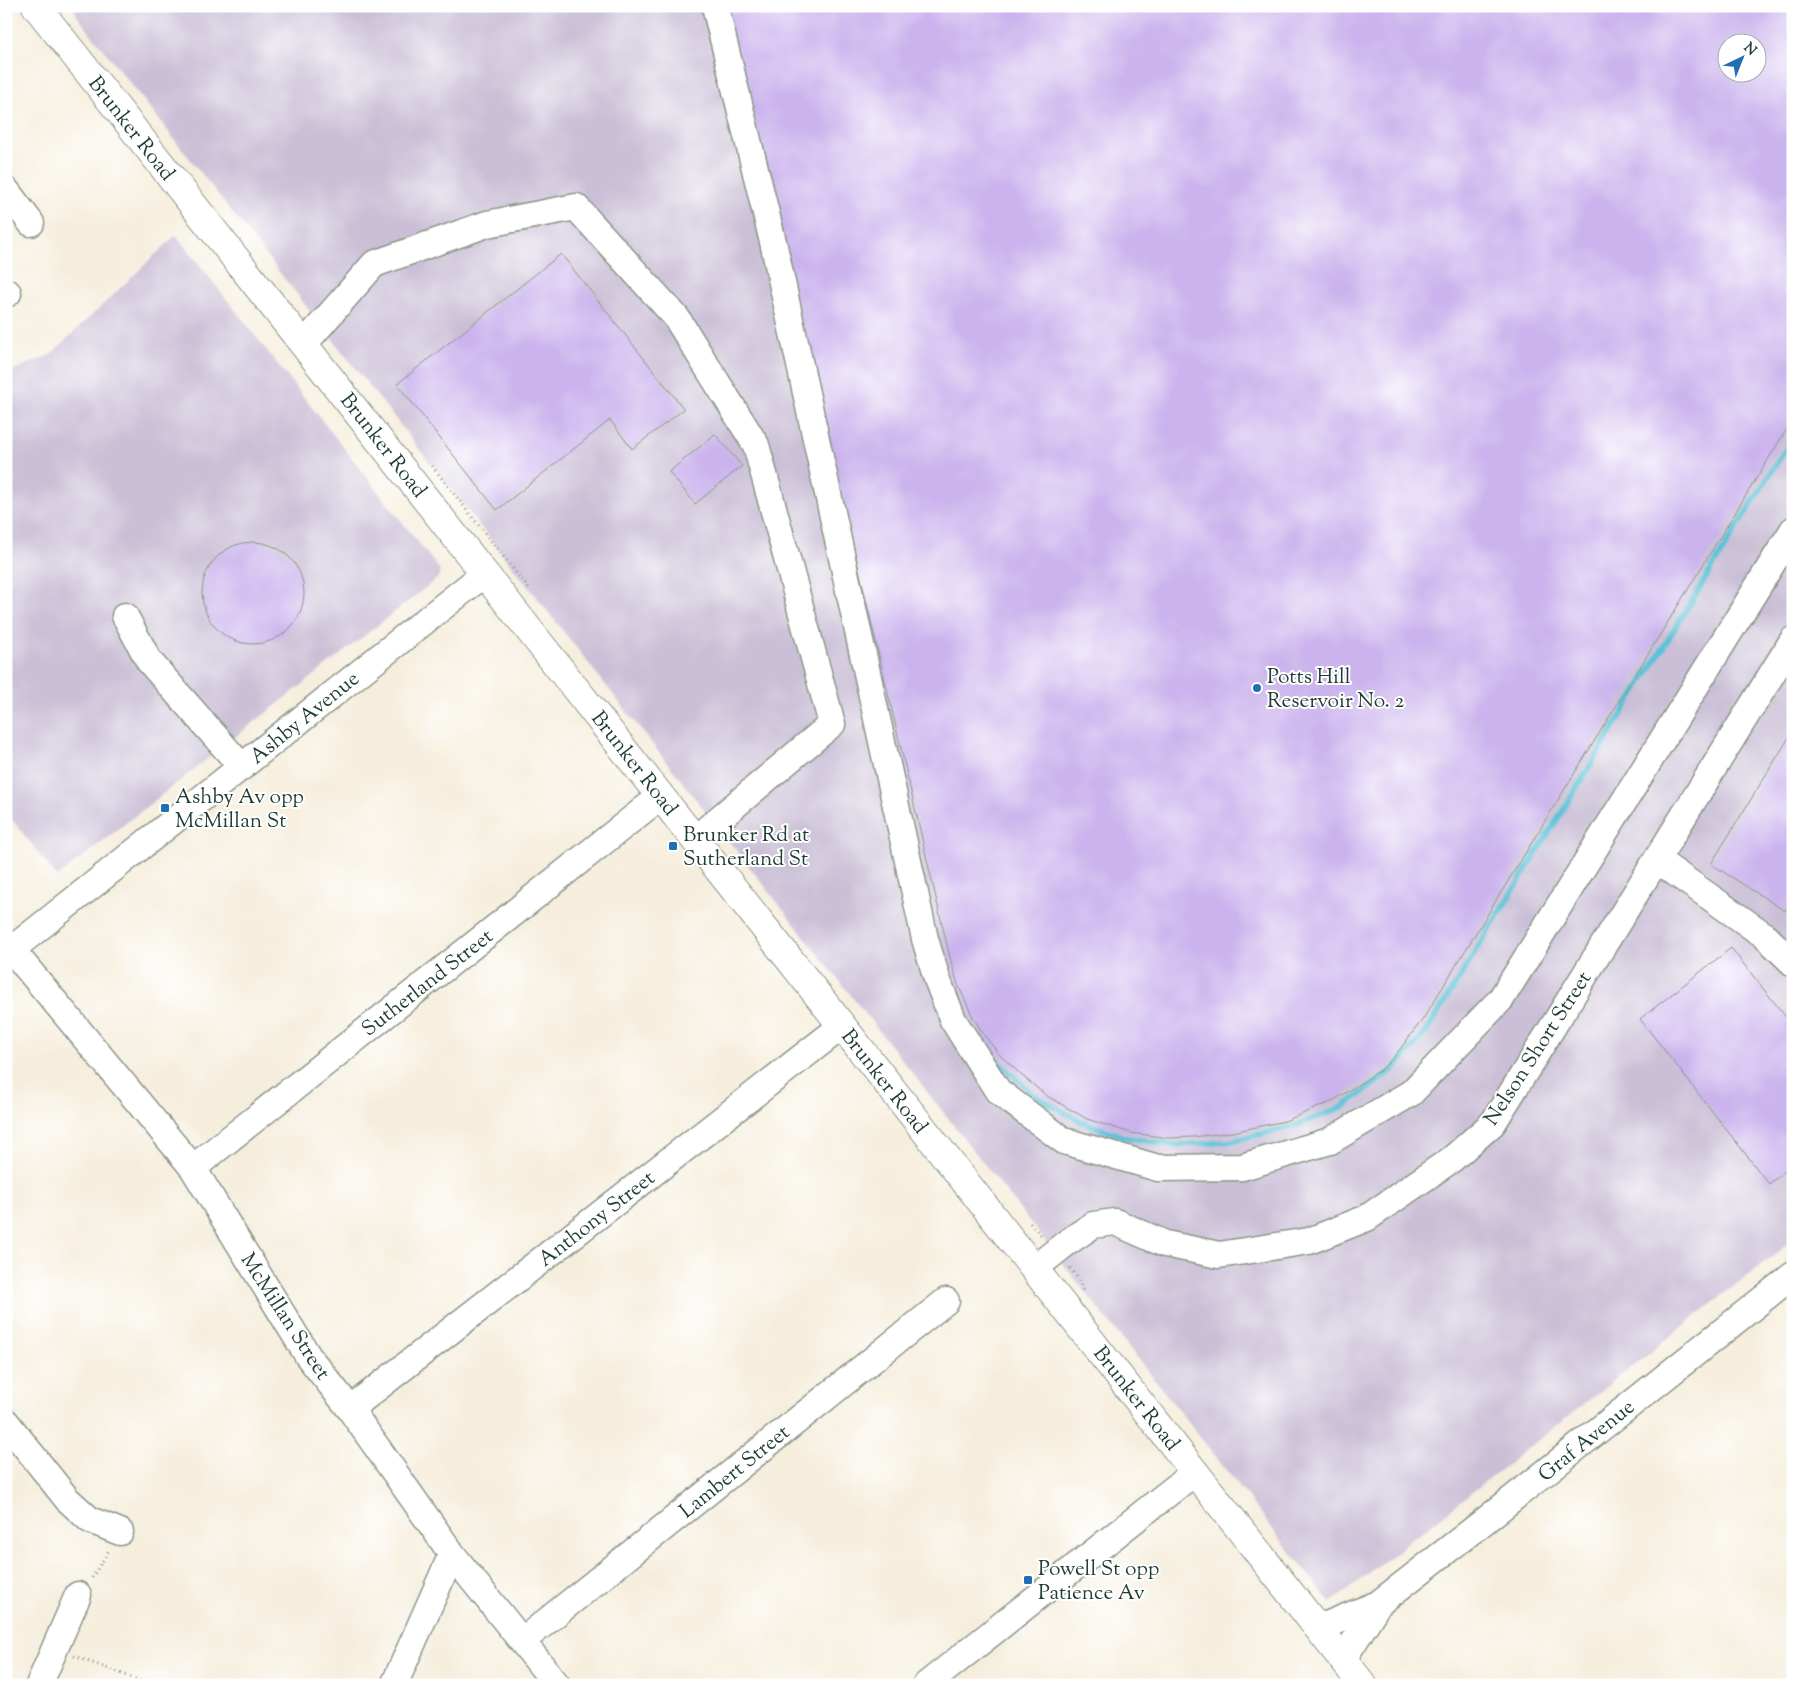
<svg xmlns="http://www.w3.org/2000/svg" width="1799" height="1691" font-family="'Sorts Mill Goudy',serif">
  <rect width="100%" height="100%" fill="#fff"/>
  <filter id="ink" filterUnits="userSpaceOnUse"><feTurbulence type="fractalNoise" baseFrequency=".02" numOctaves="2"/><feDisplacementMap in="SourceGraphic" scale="10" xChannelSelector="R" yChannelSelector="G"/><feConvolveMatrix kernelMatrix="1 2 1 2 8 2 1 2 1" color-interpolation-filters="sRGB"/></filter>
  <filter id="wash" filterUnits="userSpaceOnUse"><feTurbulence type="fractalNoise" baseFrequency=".0096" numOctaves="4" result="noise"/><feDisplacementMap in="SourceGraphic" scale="20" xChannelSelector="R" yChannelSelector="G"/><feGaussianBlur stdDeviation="1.12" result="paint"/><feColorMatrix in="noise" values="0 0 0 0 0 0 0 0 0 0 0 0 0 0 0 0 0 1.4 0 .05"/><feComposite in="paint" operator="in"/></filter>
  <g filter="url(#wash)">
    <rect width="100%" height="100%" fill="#f6eedd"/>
    <path fill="#cabfd6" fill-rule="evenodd" d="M74,6h1719v1234l-462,363 -1254,-1587zM1726,42h30v30h-30z
      M176,235l264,335 -2,8 -381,299 -51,-65v-439l44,-18z"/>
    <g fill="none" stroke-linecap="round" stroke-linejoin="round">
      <path stroke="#5ac2d7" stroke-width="5.5" d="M981,1041l13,17 41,38 47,26 46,16 46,7 53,-3 68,-16 48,-19 50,-37 33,-38 367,-595"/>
    </g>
    <g id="blocks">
      <path fill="#cbb4ed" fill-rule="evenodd" d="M727,6h1066v413l-370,600 -29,38 -13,13 -50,32 -46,19 -52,11 -40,5 -24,1 -38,-5 -44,-14 -40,-23 -27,-22 -21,-20 -15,-19 -11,-18 -15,-32 -8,-27zM1726,42h30v30h-30z
        M561,254l123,155 -52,40 -22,-29 -113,90 -100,-126z
        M715,434l27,32 -47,38 -26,-32z
        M202 593a51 51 0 1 1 102 0a51 51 0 1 1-102 0Z
        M1793,731v168l-8,12 -74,-47z
        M1731,948l62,78v139l-24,19 -129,-165z"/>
    </g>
  </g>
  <g filter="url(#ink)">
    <use href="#blocks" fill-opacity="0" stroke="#8a9688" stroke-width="1"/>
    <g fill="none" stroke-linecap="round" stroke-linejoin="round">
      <defs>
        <path id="minor" d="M715,6l59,240 151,693 12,40 16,41 45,71 66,50 94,27 84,-1 88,-26 81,-48 90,-94 292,-469
          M6,190l25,33
          M6,293h2
          M304,344l70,-80 113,-40 89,-17 100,110 80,128 76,279 -137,115
          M125,616l24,45 93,106
          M1657,860l107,75 29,28
          M12,950l181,218 115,188 42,53 102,145 105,131
          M6,954l478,-380
          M193,1168l468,-372
          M1035,1268l30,-24 28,-19 22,-3 50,22 54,11 90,-14 58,-23 85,-59 41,-36 300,-483
          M350,1409l492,-383
          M6,1422l61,77 23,21 30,12
          M1319,1628l59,-24 104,-81 311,-248
          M522,1641l424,-340
          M1343,1659l35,-55
          M39,1685l39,-90
          M394,1685l58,-131
          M926,1685l269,-213"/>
        <path id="major" d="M36,6l1327,1679"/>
      </defs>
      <use href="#minor" stroke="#8a9688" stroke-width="29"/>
      <use href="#major" stroke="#8a9688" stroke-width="30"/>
      <path stroke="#8a9688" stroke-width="3" stroke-dasharray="1 4" stroke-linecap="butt" d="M432,466l97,123
        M1030,1223l11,12
        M1070,1268l8,10 6,14
        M92,1578l17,-28
        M74,1656l78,29"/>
      <use href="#minor" stroke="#fff" stroke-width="26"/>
      <use href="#major" stroke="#fff" stroke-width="28"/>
    </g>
  </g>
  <g fill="#1f6fb2" stroke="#fff" stroke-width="2">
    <circle cx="1257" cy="688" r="5"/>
    <rect x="160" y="803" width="10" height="10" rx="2.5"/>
    <rect x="668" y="841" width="10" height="10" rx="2.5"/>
    <rect x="1023" y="1575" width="10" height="10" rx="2.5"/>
  </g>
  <g text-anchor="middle" stroke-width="4" stroke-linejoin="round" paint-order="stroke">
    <g font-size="21" fill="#1f3d34" stroke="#fff">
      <text transform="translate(132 128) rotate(52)" y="7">Brunker Road</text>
      <text transform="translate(384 445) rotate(52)" y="7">Brunker Road</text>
      <text transform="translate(304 717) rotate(-39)" y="7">Ashby Avenue</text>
      <text transform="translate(635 763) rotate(52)" y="7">Brunker Road</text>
      <text transform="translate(427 982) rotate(-38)" y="7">Sutherland Street</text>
      <text transform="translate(1537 1048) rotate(-57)" y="7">Nelson Short Street</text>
      <text transform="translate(885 1081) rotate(52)" y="7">Brunker Road</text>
      <text transform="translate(596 1218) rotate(-38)" y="7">Anthony Street</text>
      <text transform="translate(286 1316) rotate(57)" y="7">McMillan Street</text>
      <text transform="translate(1137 1398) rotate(52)" y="7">Brunker Road</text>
      <text transform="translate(1586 1440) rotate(-39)" y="7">Graf Avenue</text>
      <text transform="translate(734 1471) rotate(-39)" y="7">Lambert Street</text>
    </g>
    <g font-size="21" fill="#1f3d34" stroke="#fff" text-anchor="start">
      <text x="1267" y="683">Potts Hill<tspan x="1267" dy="24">Reservoir No. 2</tspan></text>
      <text x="175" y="803">Ashby Av opp<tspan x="175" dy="24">McMillan St</tspan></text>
      <text x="683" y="841">Brunker Rd at<tspan x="683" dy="24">Sutherland St</tspan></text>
      <text x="1038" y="1575">Powell St opp<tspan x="1038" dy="24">Patience Av</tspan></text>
    </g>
  </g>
  <rect width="1799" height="1691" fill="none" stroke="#fff" stroke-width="25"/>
  <g transform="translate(1742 58) rotate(43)"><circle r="24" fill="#ffffff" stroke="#a5b1ae"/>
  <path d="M0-4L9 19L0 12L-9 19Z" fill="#1f6fb2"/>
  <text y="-8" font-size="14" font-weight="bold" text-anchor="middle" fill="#1f3d34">N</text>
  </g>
</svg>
